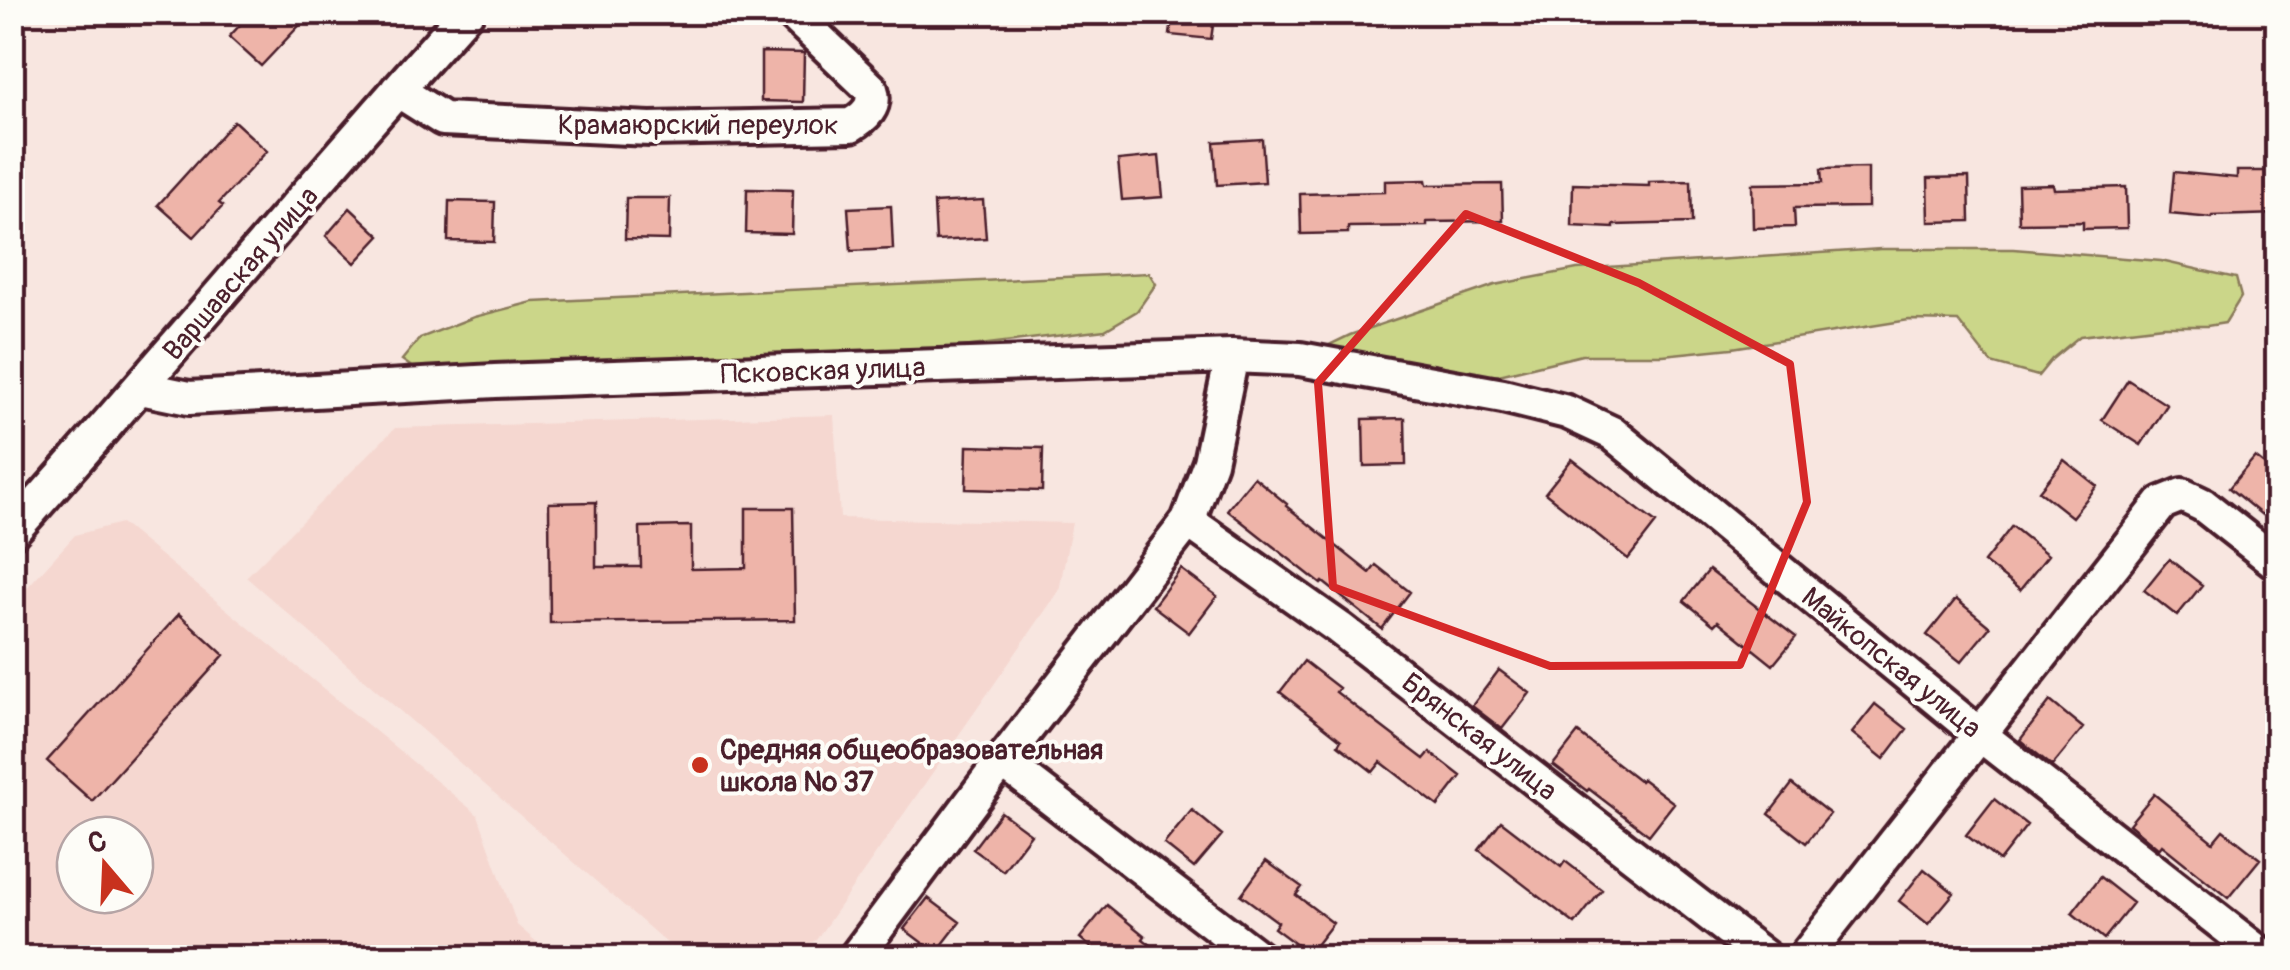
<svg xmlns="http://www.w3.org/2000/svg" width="2290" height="970" font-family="Pangolin,sans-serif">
  <rect width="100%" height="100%" fill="#f8e6e0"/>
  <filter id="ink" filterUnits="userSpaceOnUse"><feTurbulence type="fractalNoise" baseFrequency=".01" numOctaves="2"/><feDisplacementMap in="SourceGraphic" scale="20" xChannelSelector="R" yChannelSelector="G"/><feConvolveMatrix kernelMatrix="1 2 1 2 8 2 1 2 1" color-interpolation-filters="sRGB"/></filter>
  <g filter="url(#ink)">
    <path fill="#f5d7d0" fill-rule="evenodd" d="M834,415l6,103 232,5 -13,68 -243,349 -31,17h-102l-437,-380 149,-149z
      M121,523l357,292 39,110 37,32h-541l-1,-353 63,-69zM75,835h60v60h-60z"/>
    <path fill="#cbd689" stroke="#8a7a5a" stroke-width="2.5" d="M1881,249h132l148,12 75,17 5,19 -16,26 -18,3h-44l-83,10 -28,23 -14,17 -47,-13 -33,-42 -49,-1 -177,28 -69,7h-81l-83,20 -29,3 -133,-26 -8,-7 21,-10 145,-50 82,-16z
      M1149,273l7,11 -19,27 -32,19 -150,18 -264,11 -217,5 -61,4 -11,-8 18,-22 54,-21 59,-15z"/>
    <path fill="#eeb4a9" stroke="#4a1f2b" stroke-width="2.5" d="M252,12h60l-51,54 -32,-29z
      M1173,12h42l-4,27 -41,-4z
      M761,52l43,1 -1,49 -42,-1z
      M234,121l33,30 -48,52 4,3 -29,31 -36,-32z
      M1262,139l3,43 -48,3 -3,-43z
      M1159,156l4,41 -41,3 -4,-40z
      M1868,168v39l-74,1 1,19 -42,1 -1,-44 70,-1 -1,-14z
      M2237,171h41v43l-65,2 -1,2 -42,-4 4,-42 63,6z
      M1969,177l1,44 -41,1 -1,-44z
      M1426,180l1,5 75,-1 1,37 -76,1v4l-79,1v6l-47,1 -1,-40 85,-2v-11z
      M1691,181l1,42 -78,2v3l-42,-2 1,-42 76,2v-4z
      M2053,184l1,5 72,-2 1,41 -44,1v-7l-64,1 -1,-38z
      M747,189l46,1 -1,44 -46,-1z
      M626,198h44l-1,42 -44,-1z
      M983,200l3,38 -50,3 -2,-38z
      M449,201l46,1 -1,40 -46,-1z
      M891,206l2,43 -42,2 -3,-43z
      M350,208l30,28 -25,27 -29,-27z
      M2128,380l39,25 -26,40 -39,-25z
      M1405,418l1,47 -42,1 -1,-47z
      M967,446l76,2 -1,43 -76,-2z
      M2255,457l23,18v22l-16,18 -33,-27z
      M1572,459l84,64 -28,36 -83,-66z
      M2064,460l33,26 -25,31 -33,-26z
      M1254,477l33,27 -1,2 84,67 6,-8 34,27 -28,37 -59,-47 -2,2 -94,-74z
      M596,502v65h45l-1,-40 51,-1v43l55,-1v-60h47l2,112 -245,3 -1,-120z
      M2012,526l36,29 -28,35 -36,-28z
      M2169,559l33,26 -25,31 -33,-26z
      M1181,569l36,27 -28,37 -36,-27z
      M1709,570l87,67 -23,28 -55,-44 -4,4 -30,-24z
      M1956,599l34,28 -29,35 -34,-27z
      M179,614l45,41 -132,146 -45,-40z
      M1304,661l35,27 -3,4 88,67 6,-7 31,24 -23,30 -57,-44 -8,10 -35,-27 3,-5 -61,-48z
      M1499,670l31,23 -28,36 -30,-23z
      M2050,701l33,27 -31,38 -32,-26z
      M1875,704l32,25 -23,30 -32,-26z
      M1578,733l62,48 2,-2 32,24 -25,32 -60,-46 -2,2 -34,-26z
      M1792,784l38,30 -24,29 -37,-29z
      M2154,794l59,48 10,-12 37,29 -32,39 -66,-53 -3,4 -30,-25z
      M1994,799l33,26 -28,36 -33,-26z
      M1192,810l30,25 -28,33 -30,-24z
      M1001,812l30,22 -28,37 -30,-22z
      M1501,821l60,46 4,-6 37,29 -27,34 -96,-74z
      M1266,861l36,26 -6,8 37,28 -24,31 -35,-26 4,-6 -37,-27z
      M1924,869l30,24 -26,31 -29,-23z
      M2100,877l33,26 -29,36 -32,-26z
      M928,898l32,24 -24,31 -32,-24z
      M1107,905l38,31 -2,3 25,19h-65l-23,-20z"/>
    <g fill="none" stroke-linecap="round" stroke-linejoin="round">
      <defs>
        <path id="minor" d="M397,90l46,29 207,10 201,-4c14,-8 26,-19 20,-36l-80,-77
          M141,388l48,10 306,-17 737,-25 68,3 203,37 64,16 45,21 367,301 287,224
          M1188,521l151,107 427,330
          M12,532c154,-172 301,-349 455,-520
          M1002,761l257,197
          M855,958l147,-197 186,-240 22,-59 22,-106
          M1804,958l358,-455 20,-8 21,10 75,59"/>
      </defs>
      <use href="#minor" stroke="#4a1f2b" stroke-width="40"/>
      <use href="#minor" stroke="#fdfcf7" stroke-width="32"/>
    </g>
  </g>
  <path fill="none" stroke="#d62828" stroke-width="8" stroke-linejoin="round" d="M1466,214l173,69 151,81 17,138 -67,163 -190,1 -217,-79 -15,-204z"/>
  <circle fill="#c8321e" stroke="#fdfcf7" stroke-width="4" cx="700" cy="765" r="10"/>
  <g text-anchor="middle" stroke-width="8" stroke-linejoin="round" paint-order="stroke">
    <g font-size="28" fill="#4a1f2b" stroke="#fdfcf7">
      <text x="698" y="134">Крамаюрский переулок</text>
      <text transform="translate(240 273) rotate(-49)" y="10">Варшавская улица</text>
      <text transform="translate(823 370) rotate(-2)" y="10">Псковская улица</text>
      <text transform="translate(1892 662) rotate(39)" y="10">Майкопская улица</text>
      <text transform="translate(1480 736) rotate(38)" y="10">Брянская улица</text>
    </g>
    <g font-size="28" font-weight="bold" fill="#4a1f2b" stroke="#fdfcf7" text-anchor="start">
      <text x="720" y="759">Средняя общеобразовательная<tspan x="720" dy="32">школа № 37</tspan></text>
    </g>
  </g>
  <rect width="2290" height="970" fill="none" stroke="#fdfcf7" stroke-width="50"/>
  <rect x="25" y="25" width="2240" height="920" fill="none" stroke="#4a1f2b" stroke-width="4" filter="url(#ink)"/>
  <g transform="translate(105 865) rotate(341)"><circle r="48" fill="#fdfcf7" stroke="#b5a4a5" stroke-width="2.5"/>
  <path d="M0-8L18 38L0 25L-18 38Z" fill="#c8321e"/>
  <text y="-15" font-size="28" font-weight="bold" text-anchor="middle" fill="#4a1f2b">С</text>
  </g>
</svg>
